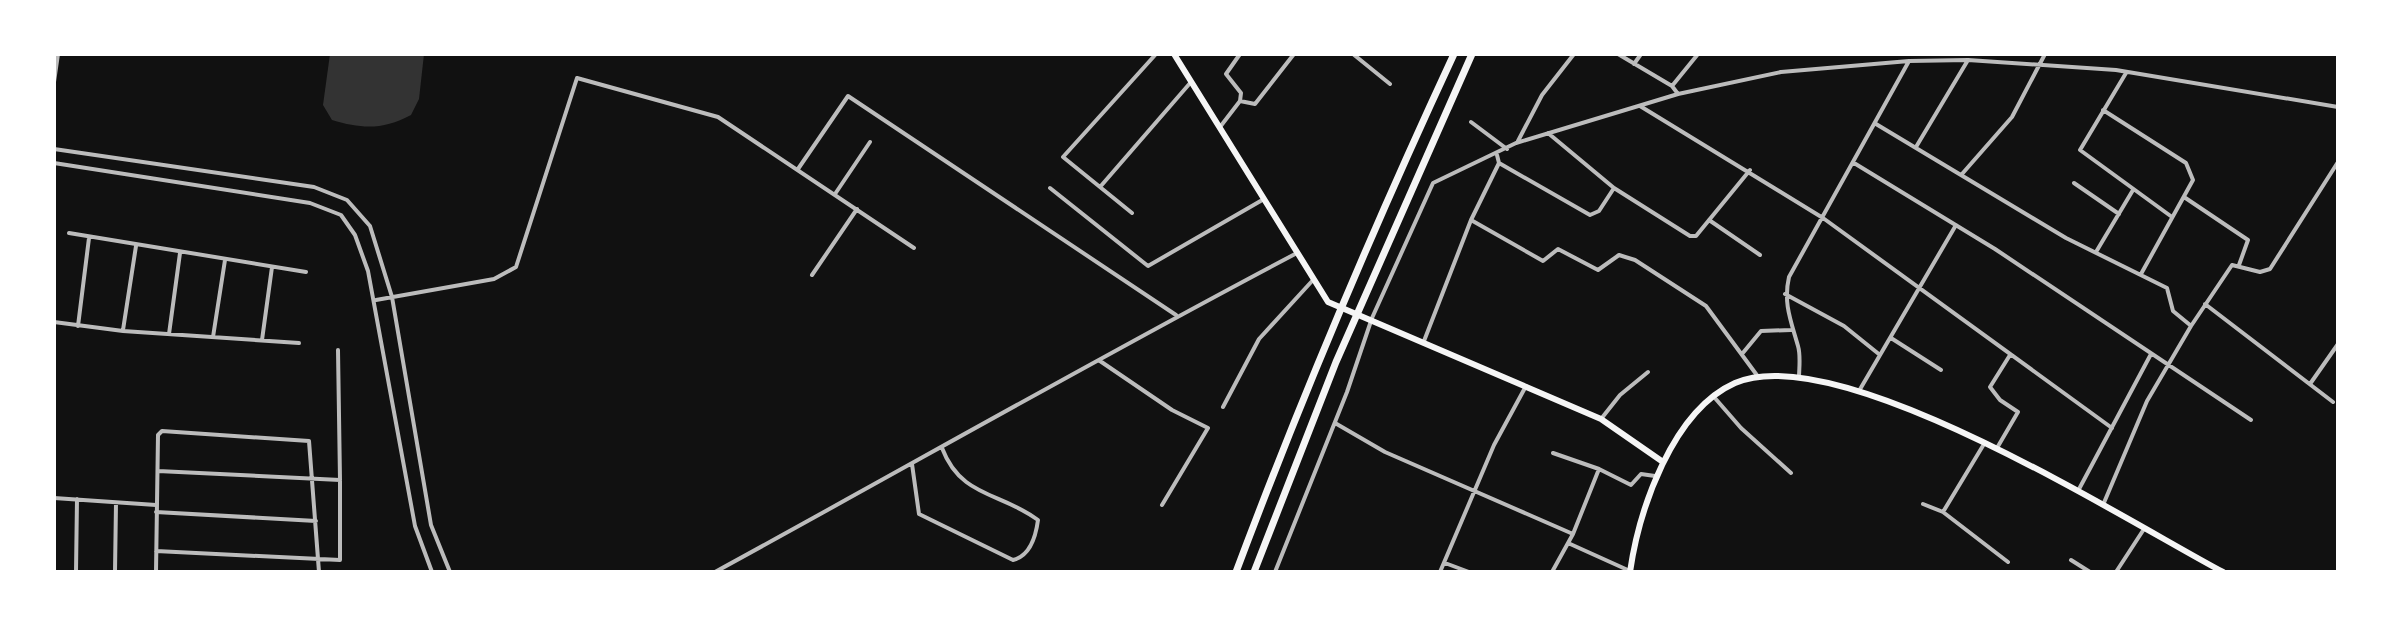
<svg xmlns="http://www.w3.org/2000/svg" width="2392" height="626" font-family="Ubuntu,sans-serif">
  <rect width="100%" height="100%" fill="#111"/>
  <path fill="#333" d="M330,54h94l-5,45 -8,16c-28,15 -49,14 -79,5l-9,-15z"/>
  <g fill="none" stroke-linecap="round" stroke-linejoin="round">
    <path stroke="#bcbcbc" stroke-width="4" d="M1353,54l37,30
      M1618,54l54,32 6,8
      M1634,64l7,-10
      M2126,73l-46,77 92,67
      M54,82l4,-28
      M1672,86l26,-32
      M1240,101l1,-8 -15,-19 14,-20
      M1640,106l183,112 289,210
      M2103,110l83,53 7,17 -52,94
      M1471,122l36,27
      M1876,124l190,114 101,50 6,23 17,14
      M1220,127l20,-26 15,3 39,-50
      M1548,133l66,55 76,48h6l54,-66
      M1518,141l24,-46 32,-41
      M1916,147l52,-87
      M54,149l260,38 33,13 23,26 22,71 39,228 19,47
      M54,163l256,40 31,12 14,20 13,36 47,255 17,46
      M1499,163l91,52 9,-4 15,-23
      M1854,163l141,86 256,171
      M798,169l50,-73 328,219
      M1962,174l50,-57 33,-63
      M2074,183l45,31
      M1100,187l91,-105
      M1050,188l98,78 116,-67
      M835,194l35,-52
      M2184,197l64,43 -9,25
      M1132,213l-69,-56 93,-103
      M1471,220l72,41 15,-12 40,21 21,-15 16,5 71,46 53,72
      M1709,220l51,35
      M69,233l237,39
      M2096,252l37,-62
      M812,275l45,-66
      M1785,294l59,32 36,29
      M376,300l118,-21 22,-12 61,-189 141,39 196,131
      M2205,304l128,98
      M54,322l69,9 176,12
      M78,326l11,-88
      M123,330l13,-84
      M169,334l11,-81
      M213,337l12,-77
      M1891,338l50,32
      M262,340l10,-73
      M1424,341l47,-121 28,-57 -2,-8
      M1742,354l19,-23 30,-1
      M1100,361l72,49 36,18 -46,77
      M1799,378c0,-10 2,-22 -1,-32 -7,-25 -15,-43 -9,-69l120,-216
      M2310,384l28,-40
      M1859,391l97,-166
      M1714,397l27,31 50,45
      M1223,407l36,-68 54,-59
      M1601,419l19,-24 28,-23
      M1335,423l50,29 188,82
      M1997,448l21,-36 -18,-12 -10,-13 20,-32
      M1553,453l46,16
      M912,464l7,50 94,46c17,-4 23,-25 25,-40 -37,-28 -77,-22 -96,-72
      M158,471l182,9 -2,-130
      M2078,491l73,-137
      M54,498l102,7
      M1923,504l20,8 65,50
      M2103,505l44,-104 44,-75 41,-61 28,7 10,-3 68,-107
      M156,512l160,9
      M1943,512l41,-68
      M1568,543l62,28
      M156,551l184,9v-79
      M2071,560l19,12
      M1445,563l24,9
      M76,572l1,-73
      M115,572l1,-69
      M156,572l2,-137 4,-4 147,10 10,131
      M715,572c194,-106 386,-216 582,-319
      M1275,572l72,-180 25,-74 61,-135 83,-40 162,-49 103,-22 128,-11 59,-1 148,10 222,37
      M1440,572l54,-127 32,-59
      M1552,572l21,-38 26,-65 32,16 10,-11 14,2
      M2116,572l28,-43"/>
    <path stroke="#f5f5f5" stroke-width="6" d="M1174,54l154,248 273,117 62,43
      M1630,572c9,-62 42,-161 105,-189 104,-45 390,137 488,189"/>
    <path stroke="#f5f5f5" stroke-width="7" d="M1236,572c66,-176 139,-348 218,-518
      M1254,572l82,-210 136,-308"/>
  </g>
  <rect width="2392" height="626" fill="none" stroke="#ffffff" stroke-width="112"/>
</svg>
